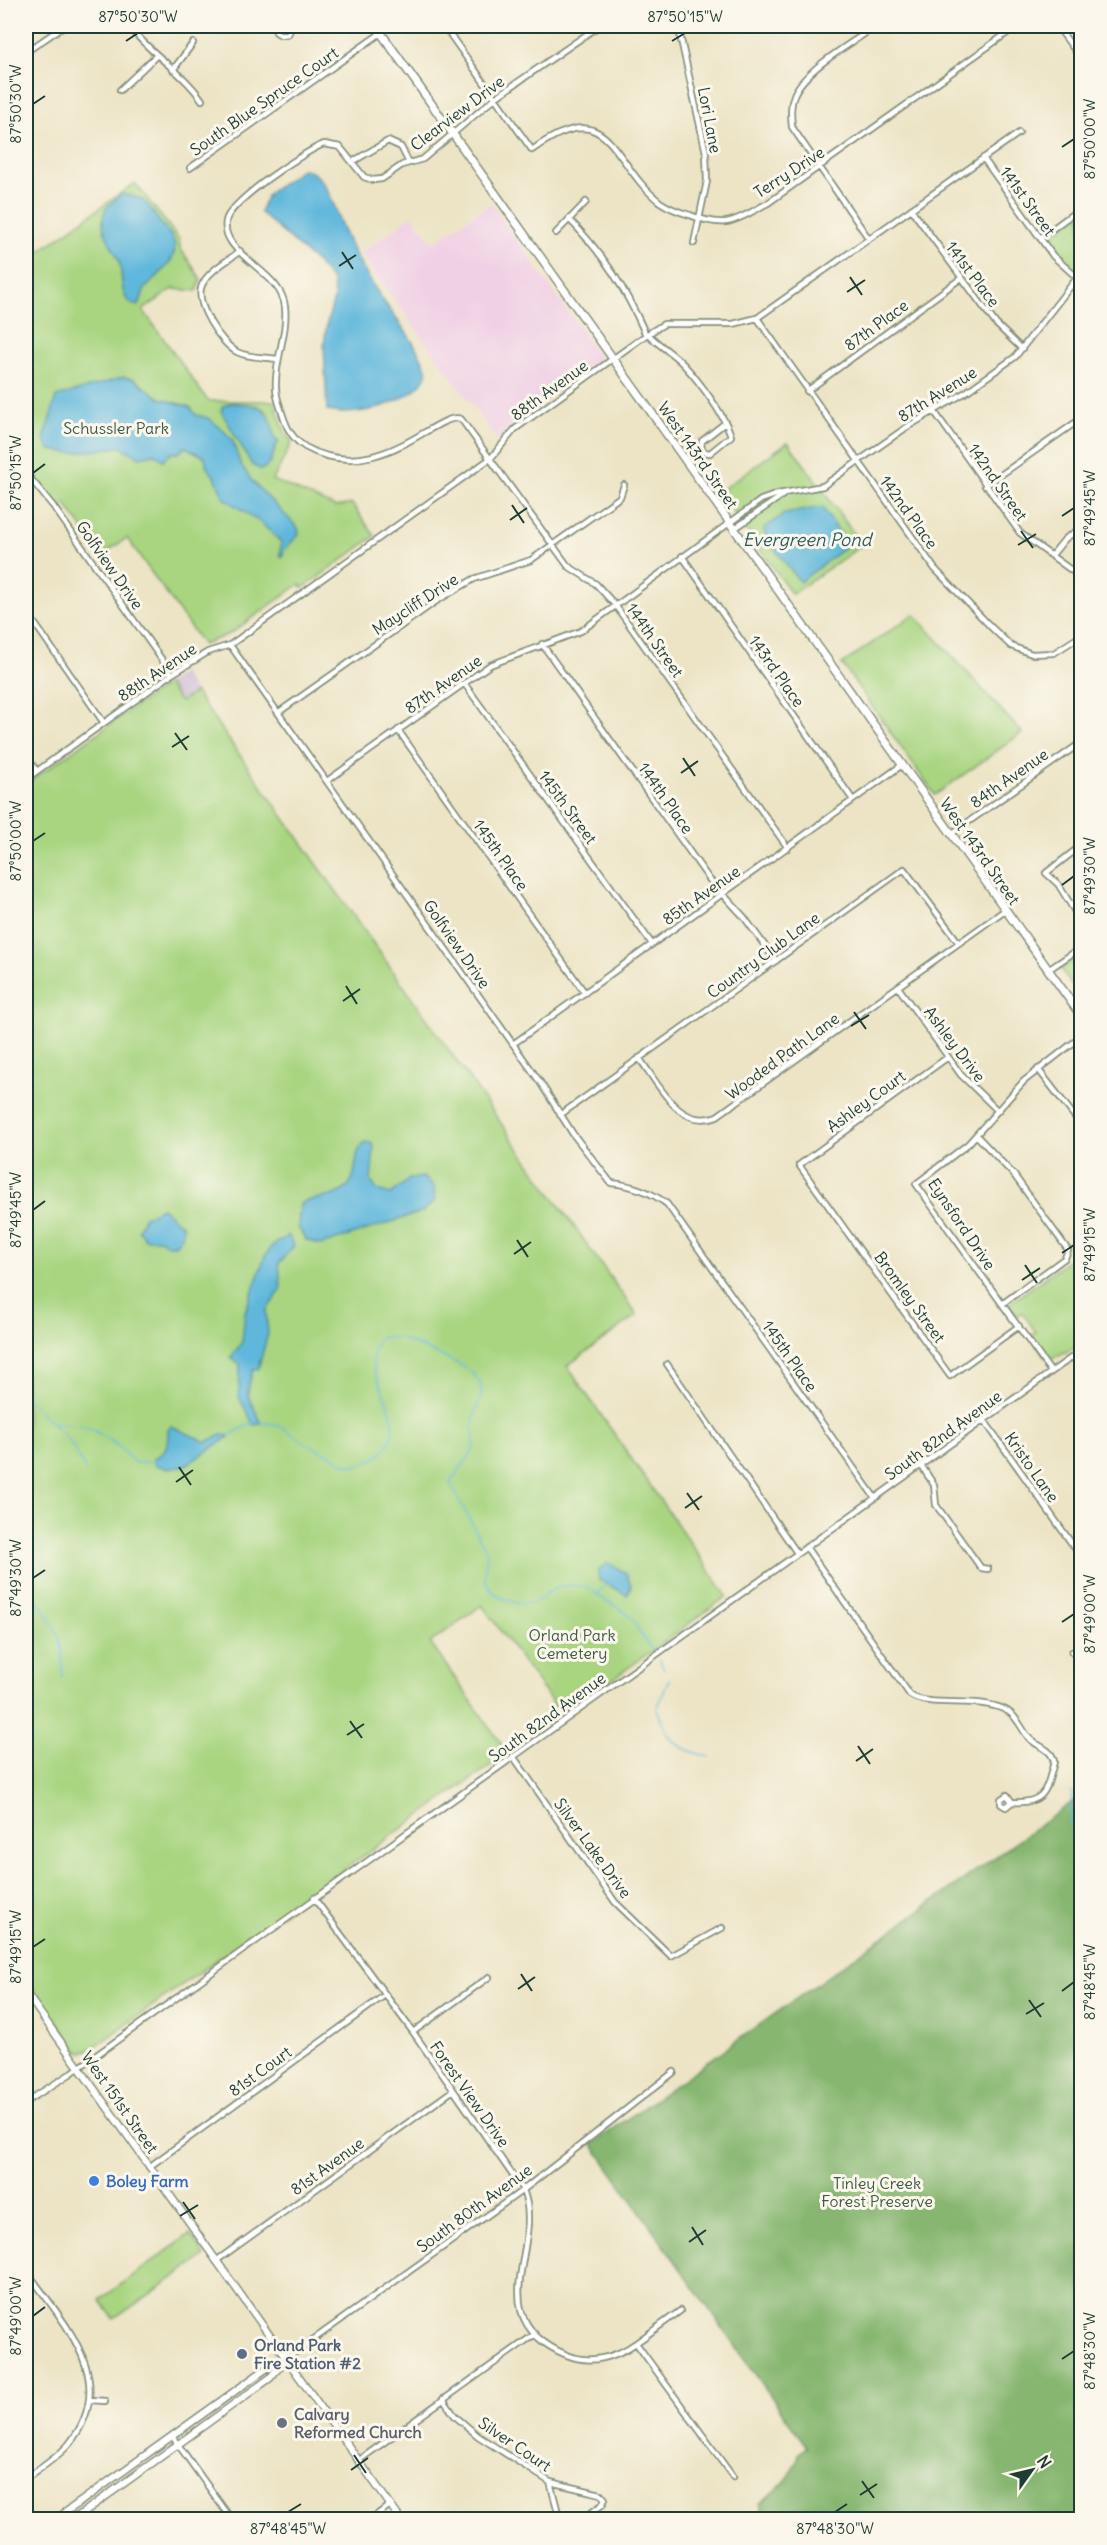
<svg xmlns="http://www.w3.org/2000/svg" width="1107" height="2545" font-family="Delius,sans-serif">
  <rect width="100%" height="100%" fill="#fbf7ec"/>
  <filter id="ink" filterUnits="userSpaceOnUse"><feTurbulence type="fractalNoise" baseFrequency=".0167" numOctaves="2"/><feDisplacementMap in="SourceGraphic" scale="12" xChannelSelector="R" yChannelSelector="G"/><feConvolveMatrix kernelMatrix="1 2 1 2 8 2 1 2 1" color-interpolation-filters="sRGB"/></filter>
  <filter id="wash" filterUnits="userSpaceOnUse"><feTurbulence type="fractalNoise" baseFrequency=".008" numOctaves="4" result="noise"/><feDisplacementMap in="SourceGraphic" scale="24" xChannelSelector="R" yChannelSelector="G"/><feGaussianBlur stdDeviation="1.35" result="paint"/><feColorMatrix in="noise" values="0 0 0 0 0 0 0 0 0 0 0 0 0 0 0 0 0 1.4 0 .05"/><feComposite in="paint" operator="in"/></filter>
  <g filter="url(#wash)">
    <rect width="100%" height="100%" fill="#ece4c5"/>
    <path fill="#f0d0e5" d="M491,203l111,157 -87,63 -16,19 -139,-189 53,-37 20,27z"/>
    <path fill="#cebed2" d="M182,673l13,19 -15,10 -13,-18z"/>
    <path fill="#a9d581" stroke="#64895a" stroke-width="1.5" d="M135,183l44,56 1,9 21,31 -4,12 -24,-2 -30,21 65,91h66l11,31 7,10 -19,38 62,27 17,-3 23,32 -72,52 -3,-4 -69,49 -28,12 -76,-107 -26,18 -36,-53 -6,4 -33,-39v-207z
      M1081,212v62l-16,-14 -17,-21z
      M788,442l74,103 -70,49 -73,-102z
      M914,614l108,119 -87,62 -93,-131z
      M167,684l13,18 15,-10 442,623 -70,51 160,230 -165,120 -80,-111 -52,38 78,110 -418,297 -10,3 -54,-73v-1196z
      M1081,952v48l-20,-31z
      M1070,1259l8,2 3,-2v86l-31,14 -5,-2 -14,-21 5,-4 -14,-20 -5,4 -8,-12z
      M190,2234l15,22 -91,63 -14,-19z"/>
    <path fill="#86b66f" stroke="#527a52" stroke-width="1.5" d="M1081,1796v723h-318l-3,-16c19,-14 35,-27 39,-51l8,-5 -215,-303z"/>
    <path fill="#5fb7dc" stroke="#3f7a88" stroke-width="1.5" d="M302,169c28,3 34,49 44,67 11,23 23,44 37,64 16,24 34,43 44,71 -4,29 -76,50 -100,39l-3,-66 3,-21 7,-24 -1,-17 -15,-18 -58,-52 8,-18z
      M121,194c25,4 25,7 38,27 4,6 12,12 14,18 9,20 -17,37 -28,50 -4,5 -3,12 -7,17 -21,-3 -14,-32 -19,-45 -7,-17 -23,-34 -13,-53z
      M124,377l10,2 26,19 30,9 6,8 12,3 15,12 10,11 7,22 12,18 46,47 1,6 -15,16 -2,7 -2,-2 1,-13 -20,-19 -37,-25 -9,-21 -8,-9 -2,-11 -20,-10 -6,6h-7l-9,7 -8,-6 -15,3 -19,-10 -50,6 -21,-3 -6,-11 12,-42z
      M231,403c30,2 40,2 43,35l5,3c-7,10 -5,23 -18,29l-9,-5 -31,-54 2,-5z
      M822,507l26,38 -48,37 -34,-44 -2,-10 20,-14z
      M365,1142l6,1 3,4 -3,34 6,9 14,4 18,-15 14,-2 11,9 1,15 -13,11 -101,33 -15,-5 -8,-13 2,-23c14,-9 35,-3 48,-18 11,-12 4,-34 17,-44z
      M162,1208l21,18 -1,11 -7,8h-7l-8,-6h-15l-7,-9 6,-13z
      M288,1235l6,11 -15,17 2,27 -15,21 2,23 -10,35 -5,1c-10,33 -3,26 9,54l-8,1 -15,-28 1,-33 -9,-7 11,-15 3,-30 20,-56 6,-9z
      M171,1426l35,16 18,-8 5,3 -43,28 -17,4 -14,-4 -2,-7c15,-4 15,-16 15,-29z
      M608,1563l18,10 5,13 -4,9 -28,-15 -1,-10z"/>
    <g fill="none" stroke-linecap="round" stroke-linejoin="round">
      <path stroke="#5fb7dc" stroke-width="1.5" d="M26,1397l43,43 17,31
        M53,1423l20,1
        M261,1423c21,-1 28,10 44,20 6,4 14,6 21,10 20,10 22,18 45,7 8,-3 15,-11 19,-19 16,-33 -37,-75 -9,-104l19,1 55,24 16,9 9,12 2,10 -9,27 1,29 -24,34 36,67c3,11 -3,18 -1,28 3,17 29,28 46,25 6,-1 11,-6 16,-10 12,-8 27,-9 41,-6 12,14 29,16 42,30 10,10 12,24 24,34
        M79,1425l13,4 26,17 17,17 20,-1
        M229,1435l24,-12
        M26,1589c25,24 40,51 36,88
        M597,1595l8,-10
        M659,1660l5,9
        M669,1679l-12,30c13,35 17,38 53,48
        M1072,1792l-2,32 12,11
        M1082,1872l-6,15 6,7"/>
    </g>
  </g>
  <g filter="url(#ink)">
    <g fill="none" stroke-linecap="round" stroke-linejoin="round">
      <defs>
        <path id="minor" d="M129,26c21,28 53,45 73,74
          M274,26l2,6 5,3 7,-1 4,-8
          M444,26l88,124c80,-58 78,13 128,52 9,6 19,10 30,13 10,4 25,8 36,7 14,-2 30,-13 42,-19l249,-177
          M599,26l-104,72 -72,61 -21,6 -20,14 -9,1 -9,-3 -24,-30 -16,-3c-19,7 -95,58 -98,77 -6,34 56,50 59,86 3,27 -11,54 -9,81 0,10 5,21 8,31 4,12 10,21 21,28 74,41 132,-37 156,-28l107,147 28,18 19,21 173,243
          M678,26l28,127 1,28 -13,62
          M1057,26l25,34
          M448,32l9,-6
          M26,52l38,-26
          M173,70l20,-27
          M120,90l36,-34
          M983,158l70,98 29,26
          M352,162l36,-21 13,6 8,16
          M190,168l191,-135
          M26,199l4,7
          M911,209l85,115 26,25
          M569,219c36,37 56,69 77,116
          M556,233l30,-31
          M1040,238l42,-31
          M869,239l-77,-112c-1,-12 -2,-21 2,-32 11,-26 59,-53 82,-69
          M240,251c-12,10 -31,19 -38,34 -8,18 18,58 35,67 12,6 28,5 41,7
          M757,318l178,251 56,58 20,19 21,8 22,-1 28,-18
          M648,334c11,12 25,19 36,31 15,16 41,51 47,71l-21,17 -6,-1 -3,-6 1,-5 23,-18
          M807,391l153,-112
          M934,411l86,122 62,45
          M26,473l27,33 119,168
          M985,486l97,-68
          M734,529l49,-34
          M1052,555l13,-16 17,-12
          M682,556l171,244
          M26,611l78,112
          M542,644l167,235 35,38 32,44
          M230,645l310,437 33,52 38,49c20,2 39,8 56,21l208,294
          M464,683l188,261
          M279,712l159,-112 36,-21 57,-19 89,-63 4,-12
          M398,730l187,263
          M26,756l11,15
          M26,779l146,-105 36,-22 22,-7 261,-187 24,-29 131,-94 18,-11h69l24,-6 262,-185
          M327,781l163,-116 91,-34 180,-131 17,-6 45,-8 84,-59 59,-35 49,-35 62,-79
          M951,834l131,-92
          M1082,845l-36,28 12,11 24,39
          M1048,970l34,-23
          M898,987l63,88 37,36
          M513,1044l389,-279
          M948,1057l-149,108 151,211 69,-50
          M639,1058c20,26 40,73 78,58l288,-206
          M1038,1069l44,57
          M560,1115l344,-246 55,74
          M977,1136l37,39 54,75 -3,8 -63,46
          M667,1364l130,189
          M1051,1372l-135,-188 52,-40 56,-63 58,-45
          M984,1420l98,138
          M921,1465l13,20 2,20 45,63 7,1
          M806,1547l104,148c20,14 74,0 99,17 9,6 13,18 20,26 8,9 23,10 25,24 -8,28 -8,42 -42,40l-5,-7 -6,4v5l5,3 6,-5
          M1072,1652l10,9
          M513,1756l102,146 56,54 51,-28
          M314,1898l99,134 110,158c23,56 -46,128 44,165 24,10 49,2 69,-12l97,134
          M413,2032l76,-55
          M26,2102l44,-28 1012,-724
          M149,2167l236,-172
          M216,2261l236,-170
          M26,2270c37,53 95,110 43,174 -12,14 -29,24 -43,35
          M636,2343l44,-32
          M286,2359l237,-169 151,-118
          M443,2399l12,17 23,20 72,46 51,12 4,5 -3,6 -21,15
          M90,2400l15,1
          M172,2436l60,84
          M358,2461l177,-127
          M550,2482l10,38
          M370,2520l20,-15"/>
        <path id="tertiary" d="M26,1993l375,527
          M55,2520l219,-157 11,-4
          M73,2520l197,-142 15,-18"/>
        <path id="secondary" d="M376,26l706,991"/>
      </defs>
      <use href="#minor" stroke="#86907c" stroke-width="8"/>
      <use href="#tertiary" stroke="#86907c" stroke-width="9"/>
      <use href="#secondary" stroke="#86907c" stroke-width="10"/>
      <use href="#minor" stroke="#fff" stroke-width="4.5"/>
      <use href="#tertiary" stroke="#fff" stroke-width="6"/>
      <use href="#secondary" stroke="#fff" stroke-width="7"/>
    </g>
  </g>
  <path fill="none" stroke="#1f3d34" stroke-width="2" d="M126,41l12,-8M672,41l13,-8M33,104l12,-8M1062,147l12,-8M342,252l11,17M339,266l17,-11M850,277l12,18M847,292l18,-12M33,473l12,-9M512,505l12,18M1062,516l12,-8M510,520l17,-12M1021,531l12,17M1018,545l18,-11M175,733l12,17M172,747l17,-11M683,758l12,18M681,773l17,-12M33,841l12,-8M1062,885l12,-9M346,986l11,18M343,1001l17,-12M854,1012l12,17M851,1026l18,-11M33,1210l12,-9M517,1240l11,17M1062,1253l12,-8M514,1254l17,-12M1025,1265l12,18M1022,1280l18,-12M179,1467l12,18M176,1482l17,-12M687,1493l12,17M685,1508l17,-12M33,1578l12,-8M1062,1622l12,-8M350,1721l12,17M347,1735l17,-11M858,1746l12,18M856,1761l17,-12M33,1947l12,-8M521,1974l11,17M518,1989l17,-12M1062,1991l12,-9M1029,2000l12,17M1026,2014l18,-11M183,2202l12,17M180,2216l18,-11M692,2227l11,18M689,2242l17,-12M33,2316l12,-9M1062,2359l12,-8M354,2455l12,18M351,2470l17,-12M862,2481l12,17M860,2495l17,-11M288,2512l13,-8M835,2512l12,-8"/>
  <circle fill="#3f7fe0" stroke="#fbf7ec" stroke-width="2" cx="94" cy="2181" r="6"/>
  <circle fill="#5c6f8a" stroke="#fbf7ec" stroke-width="2" cx="242" cy="2354" r="6"/>
  <circle fill="#6b7280" stroke="#fbf7ec" stroke-width="2" cx="282" cy="2423" r="6"/>
  <g text-anchor="middle" stroke-width="6" stroke-linejoin="round" paint-order="stroke">
    <g font-size="16" fill="#1f3d34" stroke="#fbf7ec">
      <text transform="translate(264 101) rotate(-35)" y="6">South Blue Spruce Court</text>
      <text transform="translate(457 113) rotate(-37)" y="6">Clearview Drive</text>
      <text transform="translate(710 120) rotate(79)" y="6">Lori Lane</text>
      <text transform="translate(789 172) rotate(-33)" y="6">Terry Drive</text>
      <text transform="translate(1028 201) rotate(54)" y="6">141st Street</text>
      <text transform="translate(973 274) rotate(53)" y="6">141st Place</text>
      <text transform="translate(876 325) rotate(-36)" y="6">87th Place</text>
      <text transform="translate(549 390) rotate(-36)" y="6">88th Avenue</text>
      <text transform="translate(937 394) rotate(-32)" y="6">87th Avenue</text>
      <text transform="translate(698 455) rotate(55)" y="6">West 143rd Street</text>
      <text transform="translate(998 482) rotate(55)" y="6">142nd Street</text>
      <text transform="translate(909 512) rotate(54)" y="6">142nd Place</text>
      <text transform="translate(110 565) rotate(55)" y="6">Golfview Drive</text>
      <text transform="translate(415 604) rotate(-33)" y="6">Maycliff Drive</text>
      <text transform="translate(655 640) rotate(55)" y="6">144th Street</text>
      <text transform="translate(777 671) rotate(55)" y="6">143rd Place</text>
      <text transform="translate(157 672) rotate(-34)" y="6">88th Avenue</text>
      <text transform="translate(443 684) rotate(-35)" y="6">87th Avenue</text>
      <text transform="translate(1009 778) rotate(-35)" y="6">84th Avenue</text>
      <text transform="translate(666 798) rotate(55)" y="6">144th Place</text>
      <text transform="translate(568 807) rotate(54)" y="6">145th Street</text>
      <text transform="translate(980 851) rotate(55)" y="6">West 143rd Street</text>
      <text transform="translate(501 855) rotate(55)" y="6">145th Place</text>
      <text transform="translate(701 895) rotate(-35)" y="6">85th Avenue</text>
      <text transform="translate(457 944) rotate(55)" y="6">Golfview Drive</text>
      <text transform="translate(763 955) rotate(-36)" y="6">Country Club Lane</text>
      <text transform="translate(955 1044) rotate(53)" y="6">Ashley Drive</text>
      <text transform="translate(782 1056) rotate(-36)" y="6">Wooded Path Lane</text>
      <text transform="translate(866 1101) rotate(-36)" y="6">Ashley Court</text>
      <text transform="translate(962 1224) rotate(56)" y="6">Eynsford Drive</text>
      <text transform="translate(910 1297) rotate(54)" y="6">Bromley Street</text>
      <text transform="translate(790 1356) rotate(55)" y="6">145th Place</text>
      <text transform="translate(943 1435) rotate(-36)" y="6">South 82nd Avenue</text>
      <text transform="translate(1032 1467) rotate(55)" y="6">Kristo Lane</text>
      <text transform="translate(547 1717) rotate(-36)" y="6">South 82nd Avenue</text>
      <text transform="translate(593 1848) rotate(54)" y="6">Silver Lake Drive</text>
      <text transform="translate(260 2071) rotate(-36)" y="6">81st Court</text>
      <text transform="translate(470 2094) rotate(55)" y="6">Forest View Drive</text>
      <text transform="translate(120 2102) rotate(55)" y="6">West 151st Street</text>
      <text transform="translate(327 2166) rotate(-36)" y="6">81st Avenue</text>
      <text transform="translate(474 2208) rotate(-36)" y="6">South 80th Avenue</text>
      <text transform="translate(515 2444) rotate(34)" y="6">Silver Court</text>
    </g>
    <g font-size="16" fill="#3b5b43" stroke="#fbf7ec">
      <text x="116" y="434">Schussler Park</text>
      <text x="572" y="1641">Orland Park<tspan x="572" dy="18">Cemetery</tspan></text>
      <text x="877" y="2189">Tinley Creek<tspan x="877" dy="18">Forest Preserve</tspan></text>
    </g>
    <g font-size="16" font-weight="bold" fill="#366cbe" stroke="#fbf7ec" text-anchor="start">
      <text x="106" y="2187">Boley Farm</text>
    </g>
    <g font-size="16" font-weight="bold" fill="#4e5e75" stroke="#fbf7ec" text-anchor="start">
      <text x="254" y="2351">Orland Park<tspan x="254" dy="18">Fire Station #2</tspan></text>
    </g>
    <g font-size="16" font-weight="bold" fill="#5b616d" stroke="#fbf7ec" text-anchor="start">
      <text x="294" y="2420">Calvary<tspan x="294" dy="18">Reformed Church</tspan></text>
    </g>
    <g font-size="18" font-style="italic" fill="#2f5c5e" stroke="#fbf7ec">
      <text x="807" y="546">Evergreen Pond</text>
    </g>
  </g>
  <rect width="1107" height="2545" fill="none" stroke="#fbf7ec" stroke-width="66"/>
  <g transform="translate(1032 2470) rotate(56)" stroke="#fbf7ec" stroke-width="4.5" paint-order="stroke">
  <path d="M0-4.5L10 22L0 15L-10 22Z" fill="#1f3d34"/>
  <text y="-9" font-size="16" font-weight="bold" text-anchor="middle" fill="#1f3d34">N</text>
  </g>
  <rect x="33" y="33" width="1041" height="2479" fill="none" stroke="#1f3d34" stroke-width="2"/>
  <g font-size="15" text-anchor="middle" fill="#1f3d34">
    <text x="138" y="22">87°50'30"W</text>
    <text x="685" y="22">87°50'15"W</text>
    <text transform="translate(16 104) rotate(-90)" y="5">87°50'30"W</text>
    <text transform="translate(1090 139) rotate(-90)" y="5">87°50'00"W</text>
    <text transform="translate(16 473) rotate(-90)" y="5">87°50'15"W</text>
    <text transform="translate(1090 508) rotate(-90)" y="5">87°49'45"W</text>
    <text transform="translate(16 841) rotate(-90)" y="5">87°50'00"W</text>
    <text transform="translate(1090 876) rotate(-90)" y="5">87°49'30"W</text>
    <text transform="translate(16 1210) rotate(-90)" y="5">87°49'45"W</text>
    <text transform="translate(1090 1245) rotate(-90)" y="5">87°49'15"W</text>
    <text transform="translate(16 1578) rotate(-90)" y="5">87°49'30"W</text>
    <text transform="translate(1090 1614) rotate(-90)" y="5">87°49'00"W</text>
    <text transform="translate(16 1947) rotate(-90)" y="5">87°49'15"W</text>
    <text transform="translate(1090 1982) rotate(-90)" y="5">87°48'45"W</text>
    <text transform="translate(16 2316) rotate(-90)" y="5">87°49'00"W</text>
    <text transform="translate(1090 2351) rotate(-90)" y="5">87°48'30"W</text>
    <text x="288" y="2534">87°48'45"W</text>
    <text x="835" y="2534">87°48'30"W</text>
  </g>
</svg>
